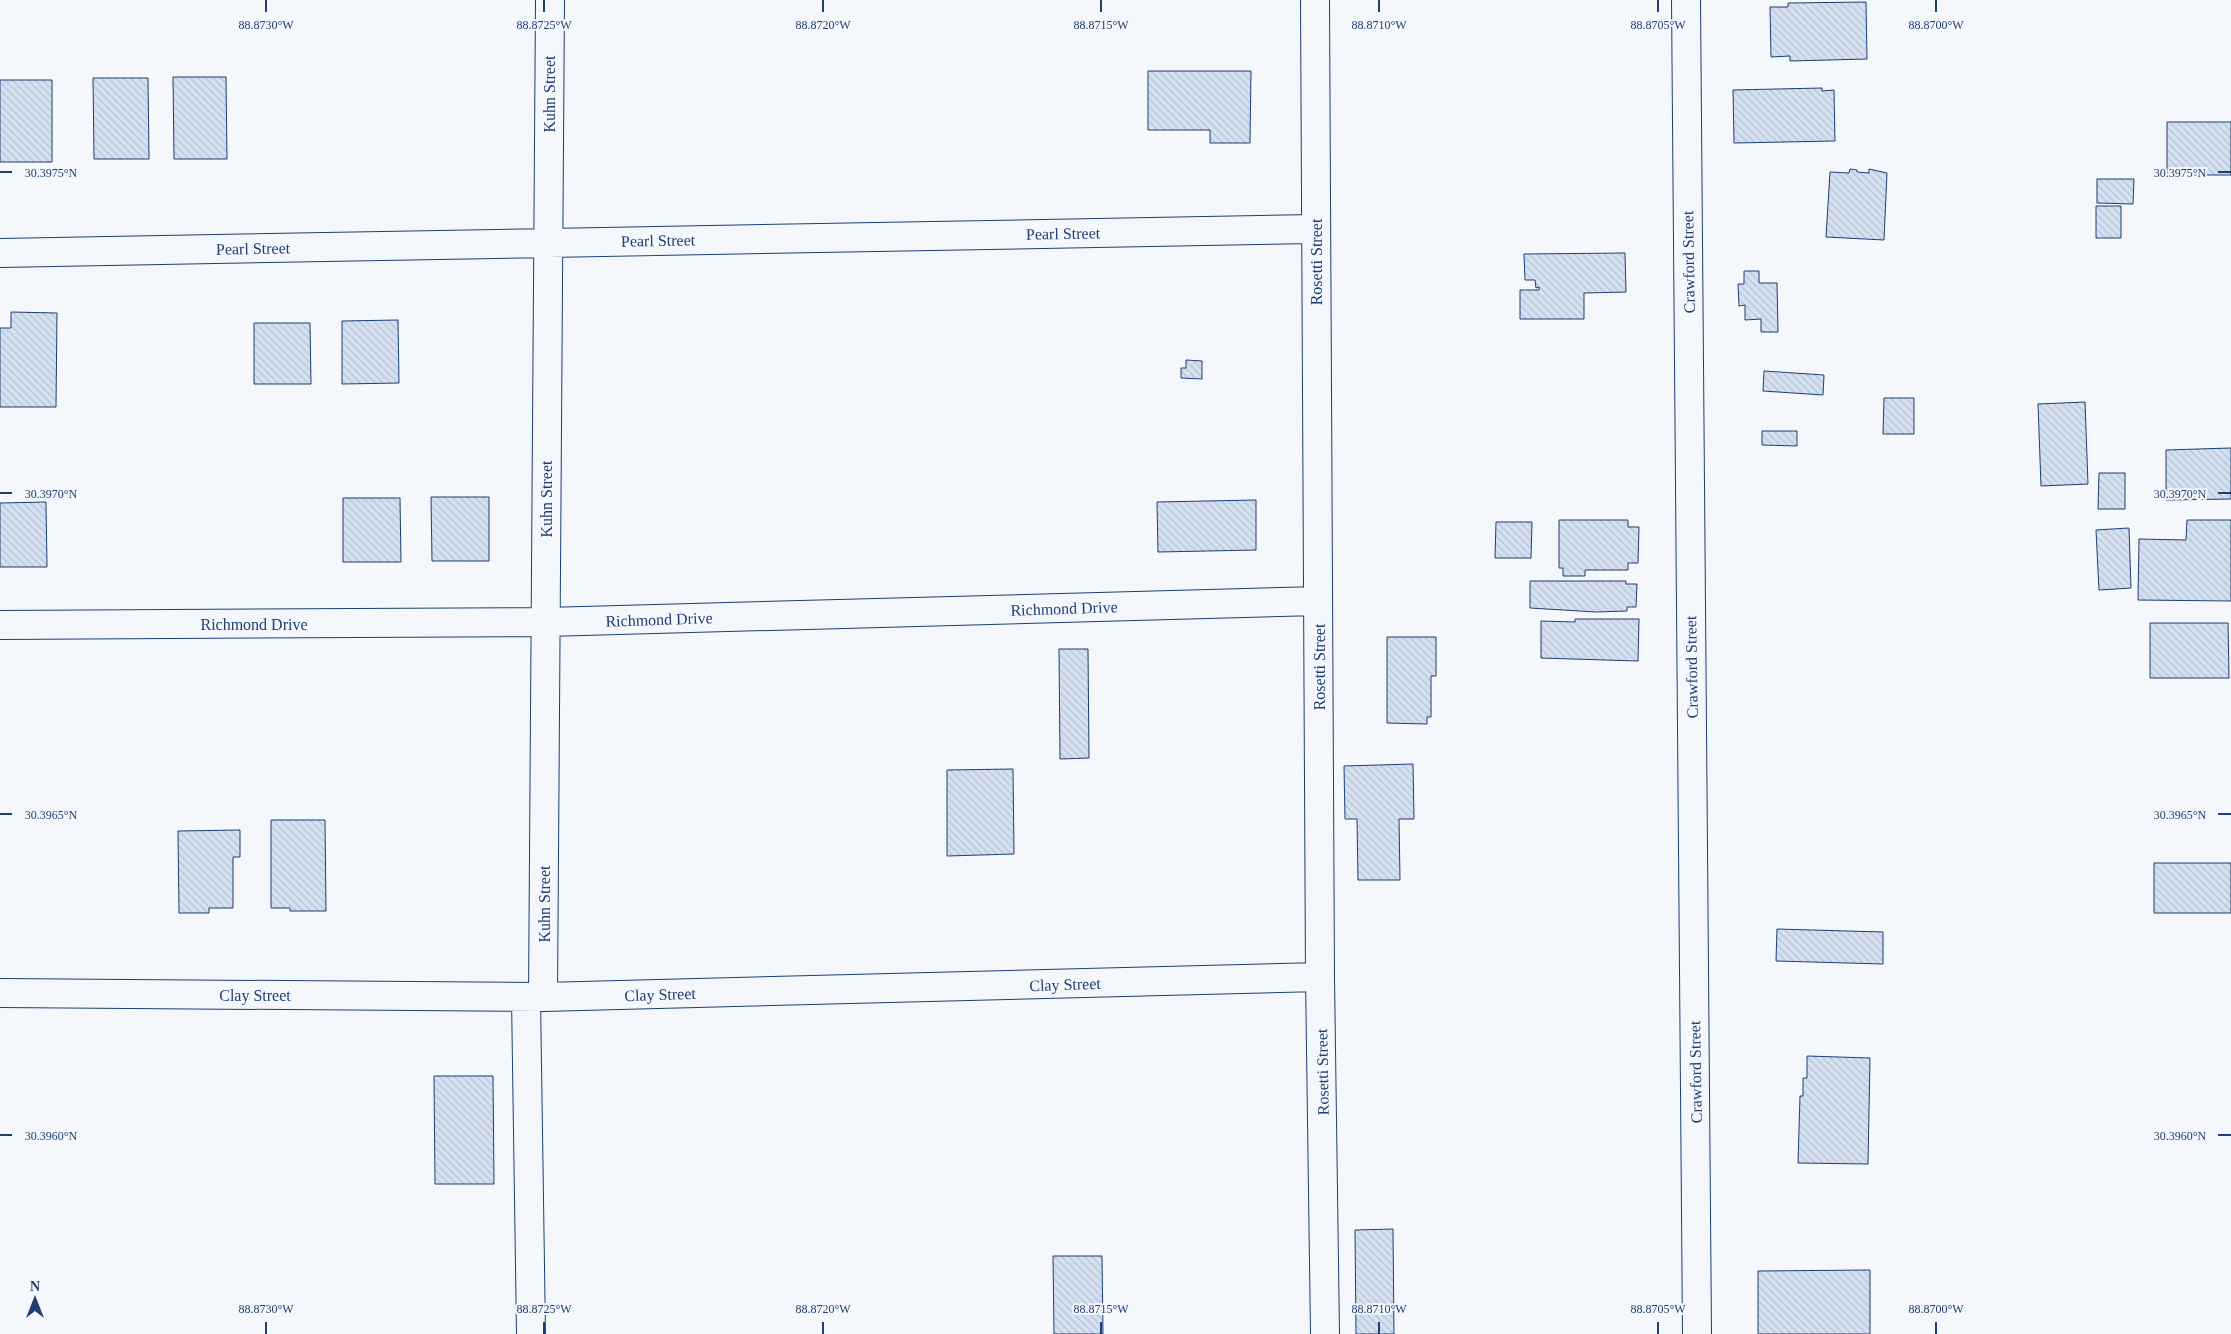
<svg xmlns="http://www.w3.org/2000/svg" width="2231" height="1334" font-family="'Times New Roman',serif">
  <defs>
    <pattern id="building-back-hatch" width="6" height="6" patternUnits="userSpaceOnUse" patternTransform="scale(1.25)"><rect width="6" height="6" fill="#d5e0f0"/><path d="M-1 5l2 2M0 0l6 6M5-1l2 2" fill="none" stroke="#b6c1d1"/></pattern>
  </defs>
  <rect width="100%" height="100%" fill="#f4f7fb"/>
  <path fill="url(#building-back-hatch)" stroke="#1d3f73" d="M1866,2l1,57 -77,2v-5l-19,1 -1,-50h18v-4z
    M1148,71h103l-1,72h-40v-13h-62z
    M173,77h53l1,82h-53z
    M93,78h55l1,81h-55z
    M0,80h52v82h-52z
    M1822,88v3l12,-1 1,51 -101,2 -1,-53z
    M2167,122h64v53h-64z
    M1850,169l7,1v2l12,1v-4l18,4 -3,67 -58,-3 4,-65 19,1z
    M2097,179h37l-1,25 -36,-1z
    M2096,206h25v32h-25z
    M1625,253l1,39 -42,1v26h-64v-29h19v-3l-3,1 -1,-8h-10l-1,-26z
    M1744,271h15v12h18l1,49h-17v-13l-16,1v-15l-6,1 -1,-22h6z
    M11,312l46,1 -1,94h-56v-79h11z
    M398,320l1,63 -57,1v-63z
    M254,323h56l1,61h-57z
    M1186,360l16,1v18l-21,-1v-10h5z
    M1764,371l60,4 -1,20 -60,-4z
    M1884,398h30v36h-31z
    M2085,402l3,82 -47,2 -3,-82z
    M1762,431h35v15l-35,-1z
    M2231,448v51l-65,1v-50z
    M2099,473h26v36h-27z
    M431,497h58v64h-57z
    M343,498h57l1,64h-58z
    M1256,500v50l-98,2 -1,-50z
    M46,502l1,65h-47v-64z
    M1559,520h69v7h11l-1,36h-10v7h-43v6h-22v-8h-4z
    M2187,520h44v81l-93,-1 1,-61 47,1z
    M1496,522h36l-1,36h-36z
    M2129,528l2,60 -32,2 -3,-60z
    M1530,581h96v3h11l-1,23h-9v4l-31,1 -66,-4z
    M1575,619h64l-1,42 -97,-3v-37l34,1z
    M2150,623h78l1,55h-79z
    M1387,637h49v39h-5v41h-4v7l-40,-1z
    M1059,649h29l1,109 -29,1z
    M1413,764l1,55h-15l1,61h-42l-1,-61h-12l-1,-53z
    M1013,769l1,85 -67,2v-86z
    M271,820h54l1,91h-36v-3h-19z
    M240,830v27h-7v51h-24v5h-30l-1,-82z
    M2154,863h77v50h-77z
    M1777,929l106,3v32l-107,-3z
    M1807,1056l63,2 -2,106 -70,-1 2,-67h3v-18h4z
    M434,1076h59l1,108h-59z
    M1393,1229l1,105h-38l-1,-104z
    M1053,1256h49l1,78h-49z
    M1870,1270v64h-112v-63z"/>
  <g fill="none" stroke-linecap="round" stroke-linejoin="round">
    <defs>
      <path id="street" d="M1315,0l5,977 5,357
        M1686,0l11,1334
        M0,253l1316,-24
        M0,625l546,-3 772,-21
        M0,993l543,4 777,-20
        M526,997l5,337
        M543,997l7,-997"/>
    </defs>
    <use href="#street" stroke="#1d3f73" stroke-width="30"/>
    <use href="#street" stroke="#f4f7fb" stroke-width="28"/>
  </g>
  <path fill="none" stroke="#1d3f73" stroke-width="2" d="M266,0v12M544,0v12M823,0v12M1101,0v12M1379,0v12M1658,0v12M1936,0v12M0,172h12M2218,172h13M0,493h12M2218,493h13M0,814h12M2218,814h13M0,1135h12M2218,1135h13M266,1322v12M544,1322v12M823,1322v12M1101,1322v12M1379,1322v12M1658,1322v12M1936,1322v12"/>
  <g text-anchor="middle" stroke-width="4" stroke-linejoin="round" paint-order="stroke">
    <g font-size="16" fill="#1d3f73" stroke="#f4f7fb">
      <text transform="translate(549 94) rotate(-90)" y="6">Kuhn Street</text>
      <text transform="translate(1063 233) rotate(-1)" y="6">Pearl Street</text>
      <text transform="translate(658 240) rotate(-1)" y="6">Pearl Street</text>
      <text transform="translate(253 248) rotate(-1)" y="6">Pearl Street</text>
      <text transform="translate(1316 262) rotate(-90)" y="6">Rosetti Street</text>
      <text transform="translate(1688 262) rotate(-91)" y="6">Crawford Street</text>
      <text transform="translate(546 499) rotate(-90)" y="6">Kuhn Street</text>
      <text transform="translate(1064 608) rotate(-2)" y="6">Richmond Drive</text>
      <text transform="translate(659 619) rotate(-2)" y="6">Richmond Drive</text>
      <text x="254" y="630">Richmond Drive</text>
      <text transform="translate(1319 667) rotate(-90)" y="6">Rosetti Street</text>
      <text transform="translate(1691 667) rotate(-91)" y="6">Crawford Street</text>
      <text transform="translate(544 904) rotate(-90)" y="6">Kuhn Street</text>
      <text transform="translate(1065 984) rotate(-2)" y="6">Clay Street</text>
      <text transform="translate(660 994) rotate(-2)" y="6">Clay Street</text>
      <text x="255" y="1001">Clay Street</text>
      <text transform="translate(1322 1072) rotate(-91)" y="6">Rosetti Street</text>
      <text transform="translate(1695 1072) rotate(-91)" y="6">Crawford Street</text>
    </g>
  </g>
  <g font-size="12" text-anchor="middle" fill="#1d3f73" stroke="#f4f7fb" stroke-width="4" stroke-linejoin="round" paint-order="stroke">
    <text x="266" y="29">88.8730°W</text>
    <text x="544" y="29">88.8725°W</text>
    <text x="823" y="29">88.8720°W</text>
    <text x="1101" y="29">88.8715°W</text>
    <text x="1379" y="29">88.8710°W</text>
    <text x="1658" y="29">88.8705°W</text>
    <text x="1936" y="29">88.8700°W</text>
    <text x="51" y="177">30.3975°N</text>
    <text x="2180" y="177">30.3975°N</text>
    <text x="51" y="498">30.3970°N</text>
    <text x="2180" y="498">30.3970°N</text>
    <text x="51" y="819">30.3965°N</text>
    <text x="2180" y="819">30.3965°N</text>
    <text x="51" y="1140">30.3960°N</text>
    <text x="2180" y="1140">30.3960°N</text>
    <text x="266" y="1313">88.8730°W</text>
    <text x="544" y="1313">88.8725°W</text>
    <text x="823" y="1313">88.8720°W</text>
    <text x="1101" y="1313">88.8715°W</text>
    <text x="1379" y="1313">88.8710°W</text>
    <text x="1658" y="1313">88.8705°W</text>
    <text x="1936" y="1313">88.8700°W</text>
  </g>
  <g transform="translate(35 1299)" stroke="#f4f7fb" stroke-width="4" paint-order="stroke">
  <path d="M0-4L9 19L0 12L-9 19Z" fill="#1d3f73"/>
  <text y="-8" font-size="14" font-weight="bold" text-anchor="middle" fill="#1d3f73">N</text>
  </g>
</svg>
